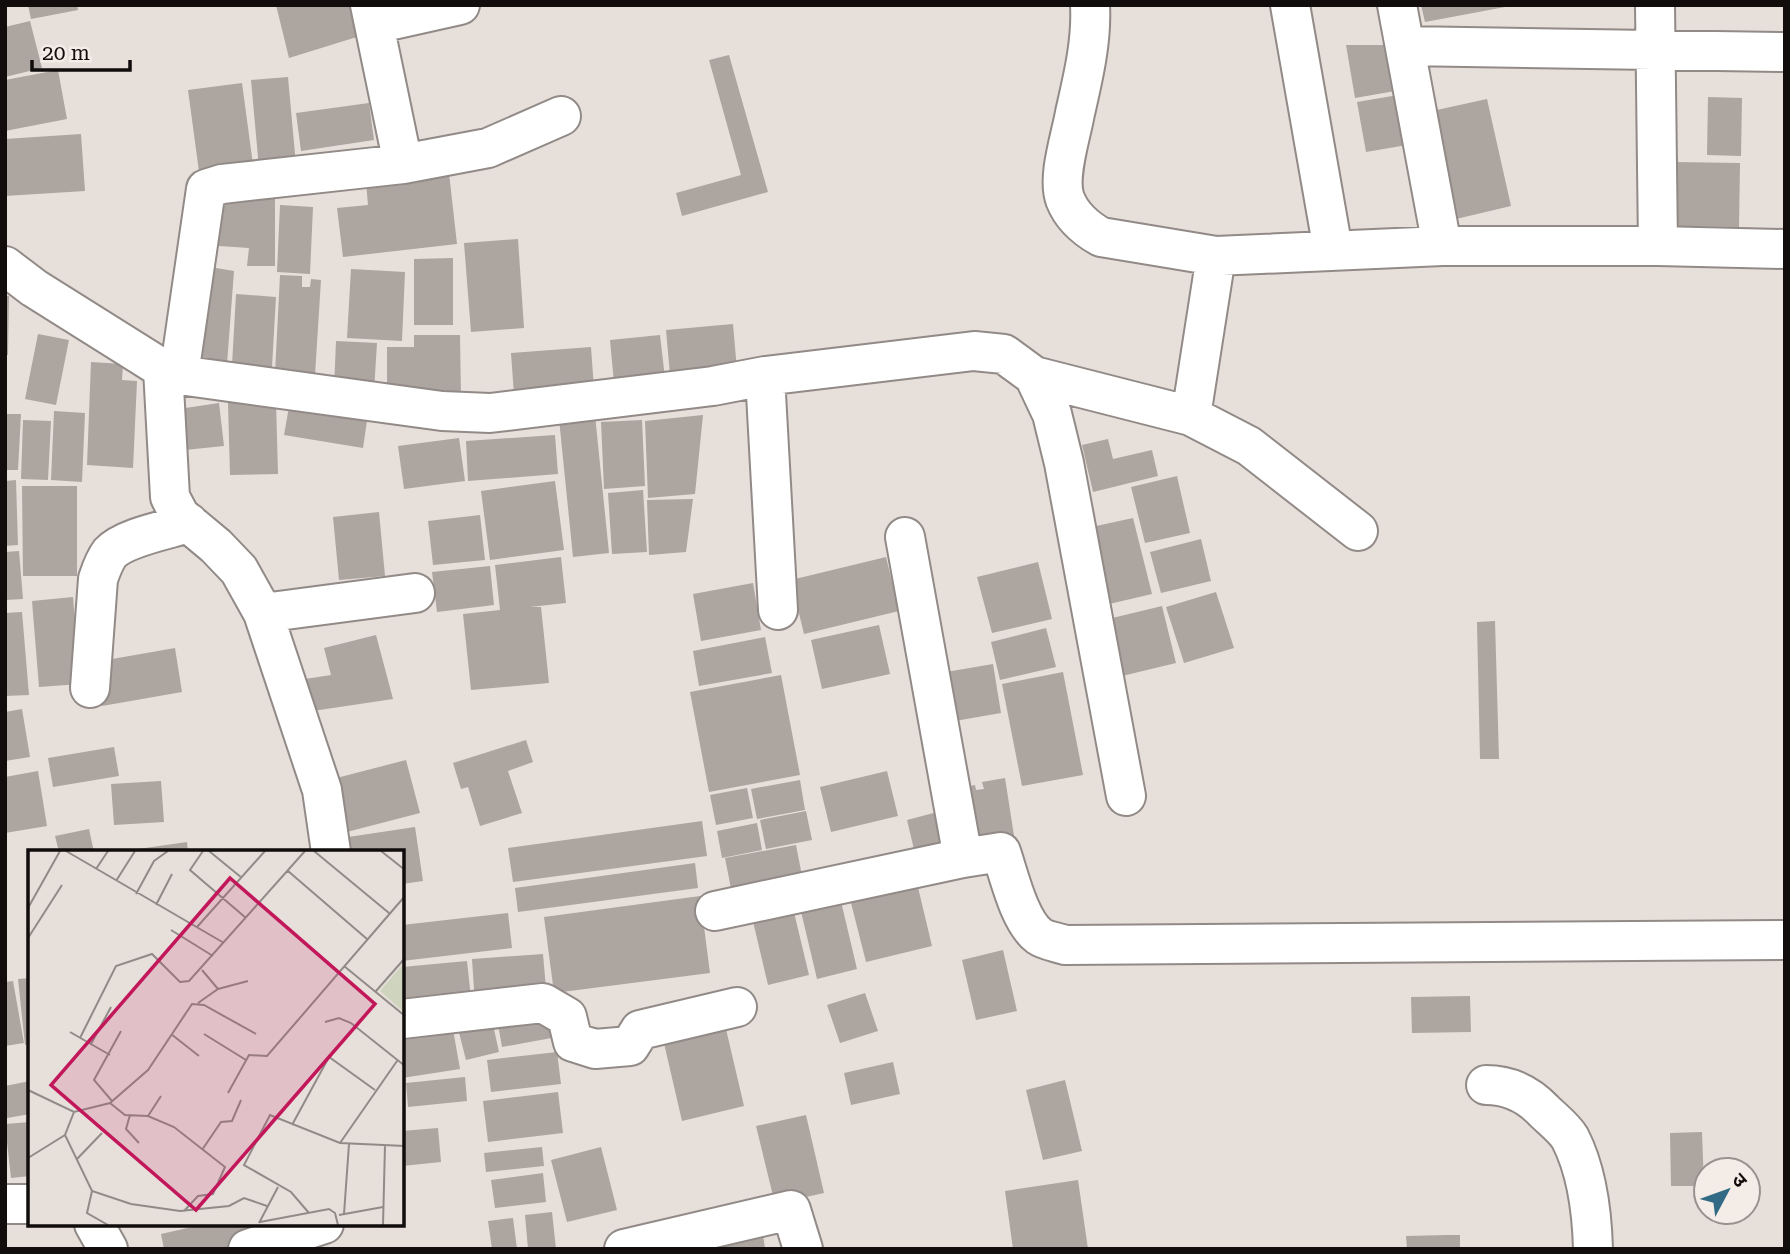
<svg xmlns="http://www.w3.org/2000/svg" width="1790" height="1254" font-family="'Roboto Serif','Noto Sans Devanagari',serif">
  <rect width="100%" height="100%" fill="#e7dfda"/>
  <path fill="#aca5a0" d="M28,5h49l1,5 -47,9z
    M276,5h75l9,31 -71,22z
    M1421,5h84v2l-80,15z
    M30,21l12,47 -37,9v-50z
    M1346,45h45l10,45 -46,8z
    M729,55l39,137 -86,24 -6,-23 65,-18 -32,-115z
    M58,70l9,49 -62,12v-51z
    M288,77l8,88 -37,3 -8,-88z
    M242,83l12,89 -54,7 -12,-89z
    M1404,94l9,50 -47,8 -9,-50z
    M1708,97l34,1 -1,58 -34,-1z
    M1487,99l24,107 -55,13 -24,-108z
    M369,103l5,37 -73,11 -5,-38z
    M81,134l4,57 -80,5v-57z
    M1675,162l65,1 -1,64 -65,-1z
    M449,173l8,71 -114,13 -6,-49 31,-3 -2,-23z
    M275,190v76h-28l2,-18 -30,-2 -4,6v-58z
    M280,205l33,2 -3,67 -33,-2z
    M518,239l6,89 -53,4 -7,-89z
    M453,258v67h-39v-66z
    M198,265l36,6 -7,93 -42,-2z
    M351,269l54,3 -3,69 -55,-3z
    M280,275l22,1v11h8l1,-8 10,1 -6,95 -40,-2z
    M236,294l40,3 -4,70 -40,-2z
    M5,296h4l-1,59h-3z
    M733,324l4,46 -67,5 -4,-45z
    M38,334l31,6 -13,65 -31,-6z
    M414,335h46l1,63 -49,1v-12h-25v-40h27z
    M660,335l5,43 -51,5 -4,-43z
    M336,341l41,2 -3,48 -40,-2z
    M591,347l3,42 -80,6 -3,-42z
    M91,362l32,2 -1,16 15,1 -4,87 -46,-3z
    M290,401l78,13 -5,34 -79,-13z
    M276,402l2,72 -48,1 -2,-72z
    M219,403l5,43 -49,5 -3,-41z
    M54,411l31,2 -3,69 -31,-2z
    M5,414h16l-3,56h-13z
    M595,415l14,138 -36,4 -14,-138z
    M703,415l-8,79 -47,4 -3,-77z
    M23,420l28,1 -3,59 -27,-1z
    M642,420l3,66 -41,3 -3,-67z
    M555,435l3,39 -90,7 -2,-40z
    M459,438l6,43 -61,8 -6,-43z
    M1108,439l5,20 39,-9 6,26 -65,16 -11,-47z
    M1177,476l13,57 -45,10 -14,-56z
    M16,480l2,65 -13,1v-65z
    M555,481l9,69 -74,10 -9,-69z
    M22,486h55v90h-54z
    M643,490l4,62 -35,2 -4,-61z
    M693,499l-7,53 -37,3 -2,-55z
    M379,512l6,64 -46,4 -6,-63z
    M480,515l5,45 -52,5 -5,-44z
    M1133,518l19,76 -47,11 -18,-77z
    M1201,539l10,42 -50,12 -11,-41z
    M19,551l4,48 -18,1v-48z
    M561,557l5,46 -36,4h11l8,76 -78,7 -8,-76 37,-4 -5,-45z
    M886,557l13,54 -95,23 -13,-54z
    M1038,562l14,57 -60,14 -15,-56z
    M490,566l4,39 -57,7 -5,-40z
    M753,583l8,47 -60,11 -8,-47z
    M1216,592l18,56 -50,15 -18,-56z
    M73,597l7,87 -41,3 -7,-86z
    M1162,606l14,57 -58,14 -14,-57z
    M22,612l7,83 -24,1v-83z
    M1495,621l4,138h-19l-3,-137z
    M879,625l11,49 -68,15 -11,-49z
    M1046,628l10,39 -56,13 -9,-38z
    M376,635l17,64 -87,13 -14,-31 39,-6 -7,-27z
    M765,637l7,36 -73,13 -6,-35z
    M175,648l7,44 -80,14 -7,-44z
    M993,664l8,49 -46,8 -9,-49z
    M1063,672l20,103 -61,11 -20,-102z
    M781,675l19,100 -91,17 -19,-100z
    M22,709l8,48 -25,4v-49z
    M526,740l7,22 -25,9 14,42 -42,13 -12,-39 -7,2 -8,-26z
    M114,747l5,29 -66,11 -5,-29z
    M406,760l14,53 -81,21 -14,-53z
    M38,771l9,55 -42,7v-56z
    M887,771l11,45 -67,16 -11,-45z
    M1005,778l10,64 -47,7 -12,-60 19,-4 1,5 8,-1 -2,-7z
    M800,780l5,30 -48,9 -6,-30z
    M161,781l3,41 -50,3 -3,-41z
    M747,788l6,30 -37,7 -6,-30z
    M945,810l12,47 -39,9 -11,-46z
    M806,811l6,29 -46,9 -6,-29z
    M702,821l5,35 -194,26 -5,-34z
    M757,823l5,27 -40,8 -5,-27z
    M415,827l8,54 -21,3v-32h-65l-2,-13z
    M89,829l5,23h-35l-4,-16z
    M187,842l1,10h-57v-2z
    M796,845l9,46 -71,13 -9,-46z
    M695,863l3,25 -180,24 -3,-24z
    M916,879l16,67 -66,16 -17,-67z
    M839,893l18,76 -40,10 -18,-76z
    M700,896l10,77 -156,20 -10,-76z
    M792,904l17,71 -41,10 -17,-72z
    M508,913l4,35 -110,13v-36z
    M1003,950l14,61 -41,9 -14,-60z
    M543,954l4,46 -72,4 -3,-45z
    M467,961l5,46 -70,7v-47z
    M30,978v66l-5,1 -7,-66z
    M13,981l11,62 -19,3v-64z
    M865,993l13,38 -38,12 -13,-38z
    M1470,996l1,36 -59,1 -1,-36z
    M548,1009l9,28 -55,10 -6,-34z
    M490,1011l9,41 -33,8 -11,-43z
    M722,1012l22,94 -62,15 -22,-95z
    M451,1018l9,51 -58,9v-52z
    M557,1052l4,32 -70,8 -4,-32z
    M893,1062l7,32 -49,11 -7,-32z
    M465,1077l2,24 -59,6 -2,-24z
    M1065,1080l17,71 -39,9 -17,-70z
    M30,1081v33l-23,4 -2,-32z
    M558,1092l5,41 -75,9 -5,-41z
    M806,1115l18,78 -49,11 -19,-78z
    M30,1122v54l-19,2 -6,-54z
    M438,1128l3,34 -39,4v-35z
    M1702,1132l2,54h-33l-1,-53z
    M542,1147l2,19 -58,6 -2,-19z
    M601,1147l16,63 -50,12 -16,-62z
    M543,1173l3,29 -51,6 -4,-28z
    M1078,1180l10,69h-75l-8,-58z
    M552,1212l4,37h-28l-3,-34z
    M513,1218l4,31h-25l-4,-28z
    M205,1224h76l-51,25h-66l-3,-15z
    M763,1234l2,15h-63z
    M1448,1235h12v14h-53l-1,-13z"/>
  <g fill="none" stroke-linecap="round" stroke-linejoin="round">
    <defs>
      <path id="street" d="M370,5l33,159
        M1090,5c2,36 -7,73 -15,108 -4,23 -18,64 -10,86 7,18 20,29 36,38l115,19 226,-10h216l127,3
        M1290,5l43,245
        M1397,5l45,241
        M1655,5l3,241
        M375,24l85,-19
        M1405,46l380,6
        M5,266l29,22 129,81 16,6 263,36 48,2 223,-27 52,-10 209,-25 30,3 30,22 18,38 12,49 62,333
        M163,369l7,128 10,19 36,30 23,24 24,43 59,177 9,62
        M179,375l27,-186 16,-5 181,-20 85,-16 73,-32
        M765,376l13,234
        M1034,376l157,40 58,30 109,85
        M1191,416l25,-160
        M905,537l58,321
        M263,613l152,-20
        M90,688l8,-109c3,-9 6,-18 12,-26 15,-16 57,-23 79,-30
        M715,911l248,-53 38,-6c8,23 18,69 38,84 7,5 18,6 26,9l720,-5
        M402,1019l141,-16 24,14 6,25 22,7 35,-3 10,-16 97,-23
        M1486,1085c23,0 42,9 58,26 8,8 20,17 26,27 17,33 22,74 23,111
        M5,1204h25
        M94,1224l14,25
        M248,1249l76,-25
        M624,1249l167,-39 12,39"/>
    </defs>
    <use href="#street" stroke="#918a86" stroke-width="42"/>
    <use href="#street" stroke="#fff" stroke-width="38"/>
  </g>
  <g transform="translate(28 850)">
    <rect width="376" height="376" fill="#e7dfda"/>
    <path d="M376,113v49l-24,-21z" fill="#ced4be"/>
    <path fill="none" stroke="#918b88" stroke-width="2" d="M38,1l158,92M175,1l-13,19 56,48M181,1l33,27M286,1l75,62M353,1l24,19M68,19l12,-18M260,21l79,68M88,31l19,-30M108,44l18,-33 14,-10M128,55l16,-31M0,58l32,-57M169,77l68,-76M143,80l42,26M0,88l34,-53M316,116l61,50M174,120l16,19M348,141l29,-33M170,153l20,-14 30,-8M297,172l14,-4 12,5 54,43M42,182l40,23M143,184l28,22M176,184l42,26M52,188l36,-72 36,-12 28,28 9,-1 116,-130M63,194l20,-37M0,240l46,22 36,-9 38,-33 44,-66 12,1 52,29M200,243l21,-38 18,1 138,-160M84,251l-18,-21 27,-49M82,253l15,12 23,1 26,11 51,40 -12,27 -15,2 -14,15M46,262l-9,23 27,56 39,13 49,7 49,-5 15,-8 23,8M102,265l-4,14 13,14M120,266l13,-20M264,275l37,-68 46,33M312,293l57,-82M174,300l19,-28 11,-1 9,-21M0,308l37,-23M49,309l25,-26M64,341l-5,22 21,12M281,363l-18,-21 -47,-27 26,-50 70,28 65,3M316,364l5,-70M311,365l44,-8M232,372l69,-13 6,4 3,12M231,373l19,-36M355,375l2,-80"/>
    <path fill="#c2185b" fill-opacity="0.15" stroke="#c2185b" stroke-width="3.5" d="M202,28l145,126 -179,206 -145,-125z"/>
    <rect width="376" height="376" fill="none" stroke="#100d0c" stroke-width="3.5"/>
  </g>
  <rect width="1790" height="1254" fill="none" stroke="#100d0c" stroke-width="14"/>
  <g transform="translate(1727 1191) rotate(49)"><circle r="33" fill="#f4ece7" stroke="#99938f" stroke-width="2"/>
  <path d="M0-5L12 26L0 18L-12 26Z" fill="#316a84"/>
  <text y="-10" font-size="19" font-weight="bold" text-anchor="middle" fill="#100d0c">उ</text>
  </g>
  <path d="M32 60v10h98v-10" fill="none" stroke="#100d0c" stroke-width="3.5"/>
  <text x="42" y="60" font-size="21" fill="#100d0c" stroke="#f4ece7" stroke-width="5" paint-order="stroke">20 m</text>
</svg>
